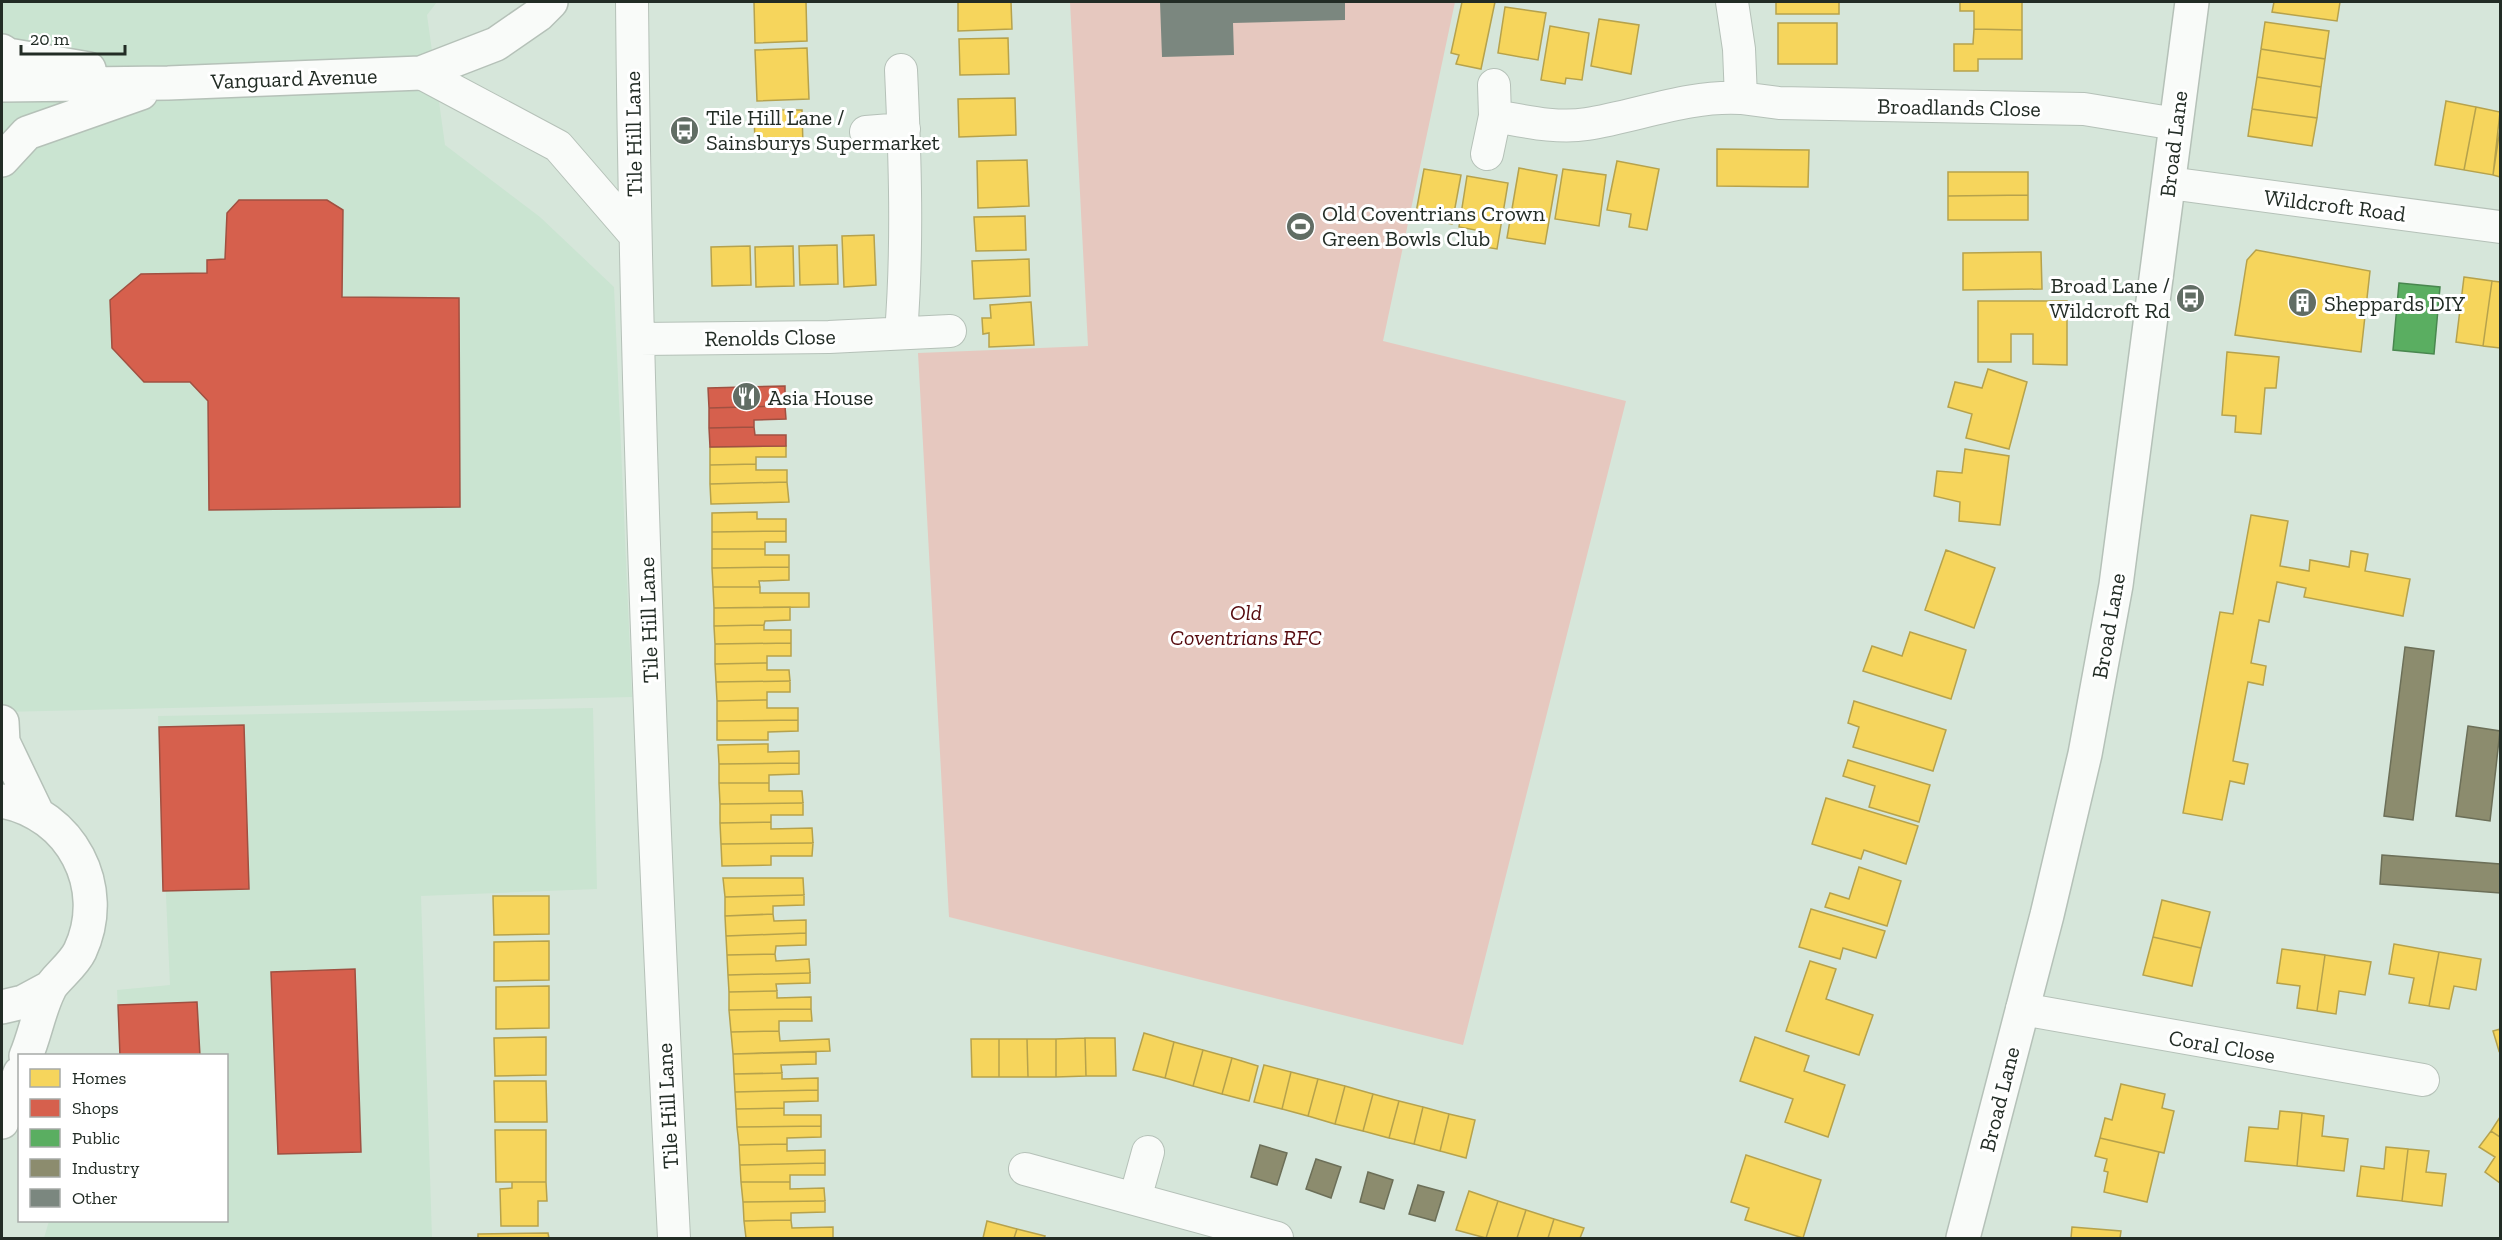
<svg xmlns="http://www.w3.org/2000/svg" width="2502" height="1240" font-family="'Zilla Slab',serif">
  <rect width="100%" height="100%" fill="#d6e6da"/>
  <path fill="#cae4d1" d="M2,2h435l-10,13 18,130 95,72 74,70 18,410 -630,15z
    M593,708l4,181 -176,7 11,342h-388l5,-17 177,-1v-164l-106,-1 -3,-65 53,-5 -12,-269z"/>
  <path fill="#e6c8bf" d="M1070,2h385l-72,339 243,60 -163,644 -514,-128 -31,-564 170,-7z"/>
  <path fill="#f6d55c" stroke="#b6a24c" stroke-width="1.5" d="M754,2h52l1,39 -52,2z
    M958,2h53l1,27 -54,2z
    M1462,2h33l-14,67 -25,-5 3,-9 -8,-2z
    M1776,2h63v12h-63z
    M1960,2h62v28l-48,-1v-18h-14z
    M2274,2h66l-3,19 -65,-9z
    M1505,7l41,6 -8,47 -40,-7z
    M1599,19l40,6 -8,49 -40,-8z
    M2265,22l64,9 -4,28 -64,-10z
    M1778,23h59v41h-59z
    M1550,26l39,7 -7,47 -16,-2 -1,6 -24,-4z
    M1974,29l48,1v29h-44v12h-24v-27h19z
    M1008,38l1,36 -49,1 -1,-36z
    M807,48l2,51 -52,2 -2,-51z
    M2261,49l64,10 -4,28 -64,-10z
    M2257,77l64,10 -4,31 -65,-9z
    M1015,98l1,37 -57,2 -1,-38z
    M2446,101l30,6 -12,63 -29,-5z
    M2476,107l24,5 -7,63 -29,-5z
    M2252,109l65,9 -5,28 -64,-10z
    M754,110h48l1,36h-48z
    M2500,129v48l-7,-2z
    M1717,149l92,1 -1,37 -91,-1z
    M1027,160l2,46 -51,2 -1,-47z
    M1617,161l42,8 -12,61 -18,-3 2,-13 -24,-4z
    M1519,168l38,7 -12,69 -38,-6z
    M1424,169l37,6 -9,49 -37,-6z
    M1563,169l43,6 -7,51 -44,-7z
    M1948,172h80v23l-80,1z
    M1467,176l41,7 -11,66 -19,-3 3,-15 -22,-4z
    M2028,195v25h-80v-24z
    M1025,216l1,34 -50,1 -2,-34z
    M874,235l2,50 -32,2 -2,-51z
    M837,245l1,39 -38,1 -1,-39z
    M750,246l1,39 -39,1 -1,-39z
    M793,246l1,40 -38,1 -1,-40z
    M2256,250l114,21 -9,81 -126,-17 12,-75z
    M2041,252l1,37 -79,1v-37z
    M1029,259l1,37 -56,3 -2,-38z
    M2464,277l28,4 -9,65 -27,-4z
    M2492,281l8,1v66l-17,-2z
    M1978,301h89v64l-34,-1v-30h-22v28h-33z
    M1031,302l3,43 -45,2v-14l-6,1 -1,-16h9l-1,-13z
    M2227,352l52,5 -3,31h-11l-4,46 -26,-2 1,-16 -14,-1z
    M1988,369l39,13 -18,67 -43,-11 6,-24 -24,-7 7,-25 27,6z
    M786,446v11h-30v7l-46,1v-18z
    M1965,449l44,7 -9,69 -41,-4 1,-19 -26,-6 3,-25 25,2z
    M756,464v6h31v12l-77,2v-19z
    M787,482l2,20 -78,2 -1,-20z
    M757,512v7h29v12l-74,1v-19z
    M2251,515l37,6 -8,45 29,5 1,-11 39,7 2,-16 17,3 -3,17 45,8 -7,37 -99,-19 2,-9 -29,-6 -8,40 -10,-2 -8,43 15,3 -3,19 -15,-3 -15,79 15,3 -4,20 -14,-3 -8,39 -39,-7 37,-201 13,2z
    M786,531v11h-21v7h-53v-17z
    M712,549h53v6h24v12l-77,1z
    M1946,550l49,18 -21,60 -49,-18z
    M789,567v13l-30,1 1,6h-47l-1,-19z
    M713,587h47v6h49v14l-95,1z
    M790,607v13l-25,1 -1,4 -50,1v-18z
    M764,625v5h27v13l-76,1 -1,-18z
    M1910,632l56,18 -15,49 -88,-28 9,-25 30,10z
    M791,643v13h-24v7l-52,1v-20z
    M767,663v7h22l1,11 -74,1 -1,-18z
    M790,681v11h-23v8l-50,1 -1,-19z
    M767,700v8h31v12l-81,1v-20z
    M1854,701l92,29 -13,41 -80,-24 6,-20 -11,-4z
    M798,720v11l-30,1v8h-51v-19z
    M768,744v8l31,-1v12l-80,1 -1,-19z
    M1848,760l82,25 -11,37 -50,-15 6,-21 -32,-10z
    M799,763v11l-30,1v8h-50v-19z
    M719,783h50v8h33l1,12 -83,1z
    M1826,798l92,28 -12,38 -42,-14 -3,9 -49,-15z
    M803,803v12h-32v7l-51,1v-19z
    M771,822v7l41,-1 1,15 -92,1 -1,-21z
    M813,843l-1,13h-41v9l-49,1 -1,-22z
    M1859,867l42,14 -14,45 -62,-19 5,-14 19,6z
    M723,878h80l1,17 -79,2z
    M804,895v10l-31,1v8l-48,2v-19z
    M493,896h56v38l-55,1z
    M2162,900l48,12 -9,36 -48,-11z
    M1811,909l74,22 -9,27 -33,-10 -3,11 -41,-12z
    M773,914l1,7 32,-1v13l-80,3 -1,-20z
    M806,933v12l-30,1 -1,8 -48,1 -1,-19z
    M2153,937l48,11 -9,38 -49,-11z
    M549,941v39l-55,1v-39z
    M2394,944l45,8 -10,54 -20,-3 5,-25 -25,-4z
    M2282,949l43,6 -8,56 -20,-3 3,-22 -23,-3z
    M2439,952l42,7 -5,31 -22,-4 -5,23 -20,-3z
    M775,954l1,7 33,-2 1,14 -82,2 -1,-20z
    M2325,955l46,7 -6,33 -26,-4 -3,23 -19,-3z
    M1810,961l26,8 -10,30 47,16 -14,40 -73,-24z
    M810,973v10l-34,1 1,7 -48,1 -1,-17z
    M549,986v42l-53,1v-42z
    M777,991v7l34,-1v12l-82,1v-18z
    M811,1009l1,12h-33v10l-48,1 -2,-22z
    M2500,1029v21l-1,1 -6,-20z
    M779,1031l1,10 49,-2 1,12 -97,3 -2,-22z
    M1144,1033l30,9 -9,36 -32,-8z
    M546,1037v38l-51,1 -1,-38z
    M1755,1037l54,19 -5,15 41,14 -17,52 -43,-15 8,-23 -53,-18z
    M1085,1038l1,38 -30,1v-38z
    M1085,1038h30l1,38h-30z
    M971,1039h28v38h-27z
    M999,1039h28l1,38h-29z
    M1027,1039h29v38h-28z
    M1174,1042l29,8 -10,36 -28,-8z
    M1203,1050l29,8 -10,36 -29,-8z
    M816,1052v12l-35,1 1,8 -48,1 -1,-20z
    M1232,1058l26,8 -9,35 -27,-7z
    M1264,1065l27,7 -9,37 -28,-7z
    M1291,1072l27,7 -10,37 -26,-7z
    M782,1073v6l36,-1v12l-83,2 -1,-18z
    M1318,1079l27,7 -10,38 -27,-8z
    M494,1081h52l1,41h-52z
    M2121,1084l44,10 -3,14 12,3 -10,42 -64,-15 5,-20 7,2z
    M1345,1086l28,8 -10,37 -28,-7z
    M818,1090v11l-34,1v6l-48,1 -1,-17z
    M1373,1094l26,7 -10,37 -26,-7z
    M1399,1101l24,6 -9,37 -25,-6z
    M1423,1107l26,7 -9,37 -26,-7z
    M784,1108v7h37v11l-84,1 -1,-18z
    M2280,1111l22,2 -5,53 -52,-5 4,-34 29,2z
    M2302,1113l22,3 -2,20 26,3 -4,32 -47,-5z
    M1449,1114l26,6 -9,38 -26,-7z
    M2500,1117v20l-9,-6z
    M821,1126v11l-34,1v6l-48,1 -2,-18z
    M495,1130h51v52h-50z
    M2491,1131l9,6v46l-15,-11 10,-15 -16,-10z
    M2100,1138l59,14 -12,50 -43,-10 4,-20 -4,-1 3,-12 -12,-3z
    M787,1144v7l38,-1v13l-85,2 -1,-20z
    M2386,1147l22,2 -6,52 -45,-5 4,-30 23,3z
    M2408,1149l21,2 -3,21 20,2 -4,32 -40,-5z
    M1746,1155l75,25 -18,58 -58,-18 4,-12 -18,-6z
    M825,1163v12h-35v7h-49l-1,-17z
    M512,1182h34l1,19h-9v25h-37l-1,-37 12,-1z
    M741,1182h49v7l34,-1 1,13 -82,1z
    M1469,1191l29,10 -12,37 -30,-8z
    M825,1201v11l-34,1v7l-47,1 -1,-19z
    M1498,1201l28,9 -9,28h-31z
    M1526,1210l28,9 -6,19h-31z
    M1554,1219l30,9 -4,10h-32z
    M791,1220l1,8 41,-1v11h-87l-2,-17z
    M987,1221l30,8 -3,9h-31z
    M2072,1227l49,4 -1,7h-49z
    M1017,1229l28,7 -1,2h-30z
    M548,1233l1,5h-71v-4z"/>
  <path fill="#d6604d" stroke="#a05041" stroke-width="1.5" d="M239,200h88l16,10 -1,87 117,1 1,209 -251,3 -1,-109 -18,-19h-46l-32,-34 -2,-48 31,-26 66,-1v-13l18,-1 2,-46z
    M785,386v20l-76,2 -1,-20z
    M785,406l1,13 -32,1v7l-45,1v-20z
    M754,427l1,8h31v11l-76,1 -1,-19z
    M244,725l5,164 -86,2 -4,-164z
    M355,969l6,183 -83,2 -7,-182z
    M197,1002l3,54h-80l-2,-51z"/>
  <path fill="#5aae61" stroke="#49874f" stroke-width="1.5" d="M2399,283l41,4 -6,67 -41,-4z"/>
  <path fill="#8c8c6e" stroke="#6c6f58" stroke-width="1.5" d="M2405,647l29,4 -21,169 -29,-4z
    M2468,726l32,5 -10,90 -34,-5z
    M2382,855l118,9v29l-120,-9z
    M1260,1145l27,8 -10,32 -26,-8z
    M1316,1159l25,8 -10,31 -25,-9z
    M1368,1172l25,8 -9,29 -24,-7z
    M1418,1185l26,7 -9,29 -26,-7z"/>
  <path fill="#7b877f" d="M1160,2h185v18l-112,3 1,32 -72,2z"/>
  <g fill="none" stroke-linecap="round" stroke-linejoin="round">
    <defs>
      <path id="street" d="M632,2c4,412 21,825 42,1236
        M1732,2l7,47 2,49 38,5 305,6 92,15
        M421,73l137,73 76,88
        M1495,116c29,5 62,13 92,8 51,-8 101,-29 154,-26
        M866,132l38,-3
        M1487,154l8,-38 -1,-31
        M2169,183l331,44
        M901,333c7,-87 4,-175 0,-263
        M639,339l190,-2 121,-6
        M2022,1009l401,71
        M1025,1169l252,69
        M1135,1199l13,-47"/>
      <path id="secondary" d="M2,51l6,4 81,14
        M2,85l166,-2 253,-10 75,-29 42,-29 13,-13
        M2,160l25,-27 114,-40
        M2,722l1,20 34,71
        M2,801c69,13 108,86 78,150 -7,15 -27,29 -31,39 -10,20 -14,45 -23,66
        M2,1007l21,-5 26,-14
        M2,1122l18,-49
        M1963,1238l84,-323 38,-161 31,-169 76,-583"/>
    </defs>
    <use href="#street" stroke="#b5c1b8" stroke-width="34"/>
    <use href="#secondary" stroke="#b5c1b8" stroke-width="36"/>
    <use href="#street" stroke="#f9fbf9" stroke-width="32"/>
    <use href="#secondary" stroke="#f9fbf9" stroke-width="33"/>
  </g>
  <defs>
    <symbol id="bus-disc" viewBox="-11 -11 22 22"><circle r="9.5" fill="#616d64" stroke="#fff"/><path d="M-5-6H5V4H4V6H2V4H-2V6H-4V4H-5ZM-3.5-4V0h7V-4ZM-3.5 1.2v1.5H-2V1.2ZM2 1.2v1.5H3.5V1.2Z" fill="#fff"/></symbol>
    <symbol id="stadium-disc" viewBox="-11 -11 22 22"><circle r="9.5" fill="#616d64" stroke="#fff"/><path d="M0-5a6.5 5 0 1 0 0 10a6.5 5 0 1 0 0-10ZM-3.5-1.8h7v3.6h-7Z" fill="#fff"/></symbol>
    <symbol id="building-disc" viewBox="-11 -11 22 22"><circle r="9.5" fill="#616d64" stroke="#fff"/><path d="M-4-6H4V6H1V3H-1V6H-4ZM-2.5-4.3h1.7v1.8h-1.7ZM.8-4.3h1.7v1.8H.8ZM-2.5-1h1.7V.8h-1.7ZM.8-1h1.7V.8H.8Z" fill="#fff"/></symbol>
    <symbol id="restaurant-disc" viewBox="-11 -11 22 22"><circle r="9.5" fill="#616d64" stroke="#fff"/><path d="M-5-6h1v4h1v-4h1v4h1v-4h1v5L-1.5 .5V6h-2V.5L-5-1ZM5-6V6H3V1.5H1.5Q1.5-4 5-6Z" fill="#fff"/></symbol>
  </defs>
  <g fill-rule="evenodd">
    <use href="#bus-disc" x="668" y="114" width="33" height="33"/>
    <use href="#stadium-disc" x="1284" y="210" width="33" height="33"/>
    <use href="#bus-disc" x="2174" y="282" width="33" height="33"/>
    <use href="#building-disc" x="2286" y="286" width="33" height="33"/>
    <use href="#restaurant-disc" x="730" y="380" width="33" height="33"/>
  </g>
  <g text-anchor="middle" stroke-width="6" stroke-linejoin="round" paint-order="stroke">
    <g font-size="22" fill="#222c25" stroke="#fff">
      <text transform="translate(294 78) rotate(-2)" y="8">Vanguard Avenue</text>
      <text transform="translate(1959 107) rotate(1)" y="8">Broadlands Close</text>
      <text transform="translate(633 134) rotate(-91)" y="8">Tile Hill Lane</text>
      <text transform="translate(2173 144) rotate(-83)" y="8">Broad Lane</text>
      <text transform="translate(2335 205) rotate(7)" y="8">Wildcroft Road</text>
      <text transform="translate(770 337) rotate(-1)" y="8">Renolds Close</text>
      <text transform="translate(648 620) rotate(-92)" y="8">Tile Hill Lane</text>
      <text transform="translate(2108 626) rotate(-80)" y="8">Broad Lane</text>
      <text transform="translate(2222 1046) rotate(10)" y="8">Coral Close</text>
      <text transform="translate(1999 1099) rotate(-76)" y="8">Broad Lane</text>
      <text transform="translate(667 1106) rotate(-93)" y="8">Tile Hill Lane</text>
    </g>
    <g font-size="22" fill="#222c25" stroke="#fff" text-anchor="start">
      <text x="706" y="125">Tile Hill Lane /<tspan x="706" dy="25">Sainsburys Supermarket</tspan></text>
      <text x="1322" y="221">Old Coventrians Crown<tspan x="1322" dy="25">Green Bowls Club</tspan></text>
      <text x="2170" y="293" text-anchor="end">Broad Lane /<tspan x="2170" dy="25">Wildcroft Rd</tspan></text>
      <text x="2324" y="311">Sheppards DIY</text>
      <text x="768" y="405">Asia House</text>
    </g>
    <g font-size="22" font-style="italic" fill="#560a0e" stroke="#fff">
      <text x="1246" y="620">Old<tspan x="1246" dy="25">Coventrians RFC</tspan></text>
    </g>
  </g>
  <rect width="2502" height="1240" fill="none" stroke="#222c25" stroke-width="6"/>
  <rect x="18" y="1054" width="210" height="168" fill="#ffffff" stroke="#a7aba8" stroke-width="1.5"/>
  <rect x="30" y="1069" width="30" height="18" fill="#f6d55c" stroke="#a7aba8" stroke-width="1.5"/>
  <text x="72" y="1084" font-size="18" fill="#222c25">Homes</text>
  <rect x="30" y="1099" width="30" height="18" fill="#d6604d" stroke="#a7aba8" stroke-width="1.5"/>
  <text x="72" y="1114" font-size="18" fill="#222c25">Shops</text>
  <rect x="30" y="1129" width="30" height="18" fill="#5aae61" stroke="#a7aba8" stroke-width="1.5"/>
  <text x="72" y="1144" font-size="18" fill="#222c25">Public</text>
  <rect x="30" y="1159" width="30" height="18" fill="#8c8c6e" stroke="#a7aba8" stroke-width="1.5"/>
  <text x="72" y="1174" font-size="18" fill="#222c25">Industry</text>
  <rect x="30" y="1189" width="30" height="18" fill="#7b877f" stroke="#a7aba8" stroke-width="1.5"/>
  <text x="72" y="1204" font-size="18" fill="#222c25">Other</text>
  <path d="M21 45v9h104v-9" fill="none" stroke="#222c25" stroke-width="3"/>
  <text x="30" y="45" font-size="18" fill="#222c25" stroke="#ffffff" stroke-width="4.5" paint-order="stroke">20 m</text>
</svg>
